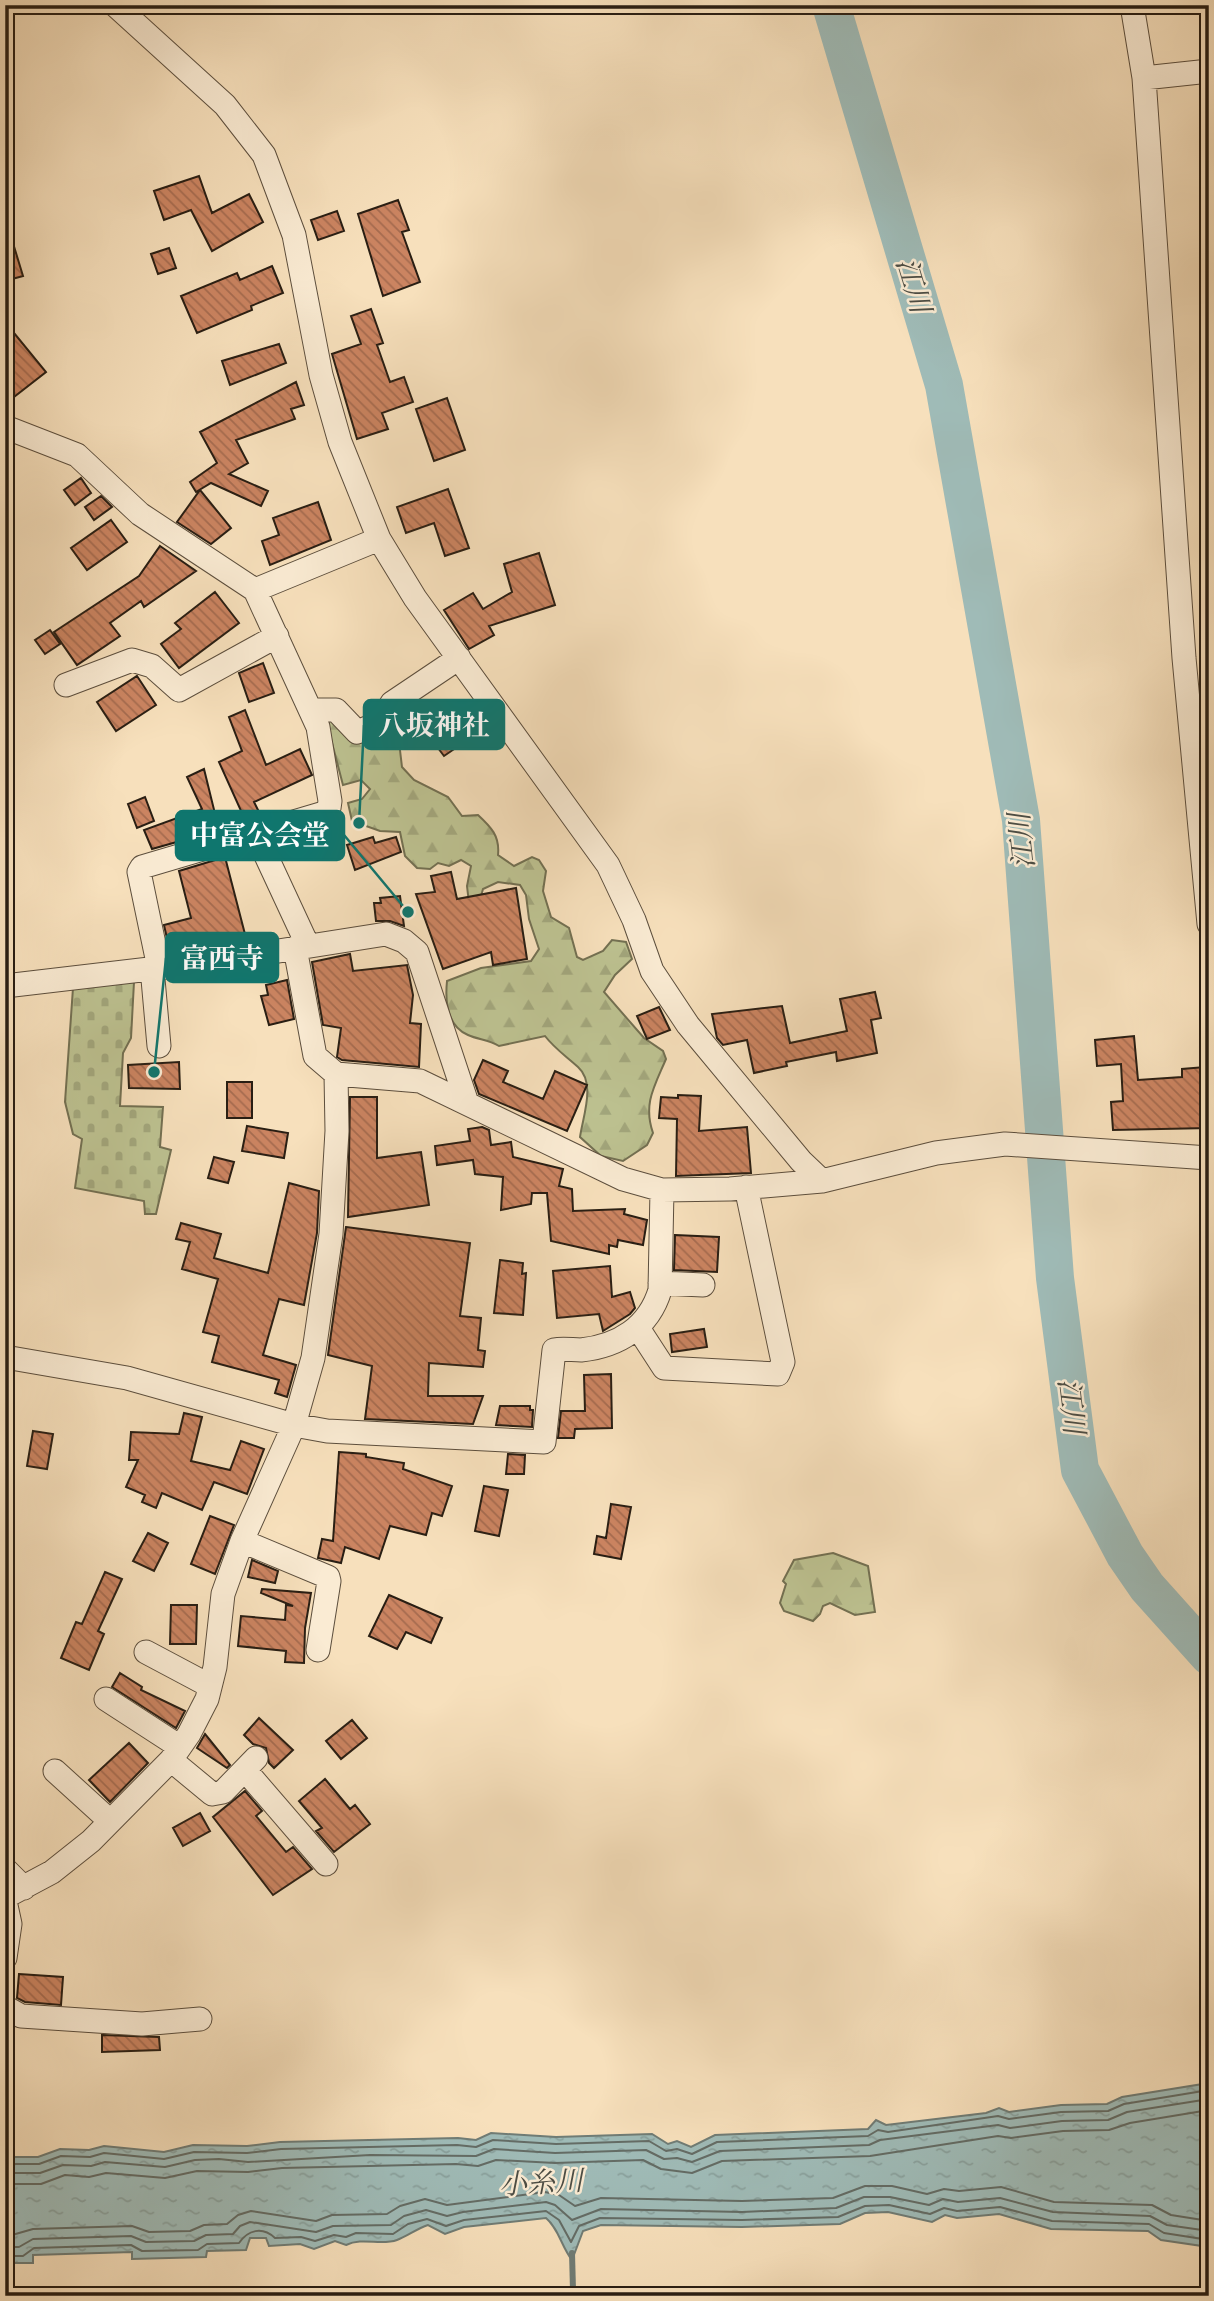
<svg xmlns="http://www.w3.org/2000/svg" width="1214" height="2301" font-family="'IM FELL English','Noto Serif JP',serif">
  <defs>
    <pattern id="forest-firs" width="22" height="20" patternUnits="userSpaceOnUse" patternTransform="scale(1.75)"><rect width="22" height="20" fill="#bdc291"/><path d="M5 1l3.5 6h-7zM16 11l3.5 6h-7z" fill="#a2a67c"/></pattern>
    <pattern id="cemetery-stones" width="16" height="16" patternUnits="userSpaceOnUse" patternTransform="scale(1.75)"><rect width="16" height="16" fill="#bdc291"/><path d="M2 7V4a2 2 0 0 1 4 0v3zM10 15v-3a2 2 0 0 1 4 0v3z" fill="#a2a67c"/></pattern>
    <pattern id="water-ripples" width="26" height="14" patternUnits="userSpaceOnUse" patternTransform="scale(1.75)"><rect width="26" height="14" fill="#9fbbb7"/><path d="M2 4q2-2 4 0t4 0M15 11q2-2 4 0t4 0" fill="none" stroke="#89a09c"/></pattern>
    <pattern id="building-back-hatch" width="6" height="6" patternUnits="userSpaceOnUse" patternTransform="scale(1.75)"><rect width="6" height="6" fill="#cb8461"/><path d="M-1 5l2 2M0 0l6 6M5-1l2 2" fill="none" stroke="#a56b4f"/></pattern>
  </defs>
  <rect width="100%" height="100%" fill="#f7e0bc"/>
  <filter id="stains"><feTurbulence type="fractalNoise" baseFrequency=".00286" numOctaves="4"/><feColorMatrix values="0 0 0 0 .2 0 0 0 0 .09 0 0 0 0 .02 0 0 0 .5 -.17"/></filter>
  <radialGradient id="worn" r=".72"><stop offset=".6" stop-color="#630" stop-opacity="0"/><stop offset="1" stop-color="#630" stop-opacity=".3"/></radialGradient>
  <path fill="url(#forest-firs)" stroke="#737052" stroke-width="2" d="M340,701l22,21 24,7 13,13 3,25 12,13 34,17 14,19 16,-1c13,12 22,21 20,40l16,11 18,-9 7,3 7,11 -3,20 8,26 18,11 8,29 6,3 20,-9 9,-11 14,2 6,17 -17,16 -11,17 40,46 19,13 3,8c-12,28 -23,45 -13,74l-6,12 -24,16 -22,-5 -21,-19c3,-21 16,-54 -2,-70 -12,-11 -23,-18 -33,-31l-46,10c-11,-7 -20,-6 -31,-11 -21,-9 -23,-34 -21,-54l34,-13 50,-7 8,-12 -10,-30 -3,-24 -6,-10 -22,-3 -15,7 -4,14h-10l-2,-17 4,-20 -10,-6 -12,6 -11,-3 -8,6 -13,-1 -12,-12 -5,-24 -20,-1 -28,-10 -4,-18 14,-4 8,-10 -9,-9 -18,5 -17,-65z
    M833,1553l35,13 7,46 -20,3 -25,-12 -7,3 -3,8 -7,7 -29,-10 -4,-8 6,-19 -3,-3 11,-21z"/>
  <path fill="url(#cemetery-stones)" stroke="#737052" stroke-width="2" d="M134,982l-3,56 -8,15 -3,53 43,1 -3,40 11,3 -15,64h-11l-1,-13 -69,-13 7,-49 -9,-5 -8,-32 8,-114z"/>
  <path fill="url(#water-ripples)" stroke="#707c75" stroke-width="2" d="M1209,2083v164l-48,-7 -13,-9 -97,-2 -52,-15 -42,4 -12,-3 -13,7 -44,-10 -23,1 -25,11 -98,3 -141,-2 -18,6 -11,29c-11,-14 -13,-31 -26,-42l-82,9 -19,7 -17,-9c-12,4 -20,11 -31,15 -16,6 -34,-3 -51,5l-11,-4 -21,8 -14,-5 -31,2 -3,-8h-16l-4,12 -39,1 -1,6 -74,2v-7l-99,3v8h-28v-106h33l22,-8 29,1 15,-4 60,6 29,-7 54,1 33,-4 178,-4 18,2 15,-7 65,4 96,-3 16,10 9,-3 14,6 24,-12 153,-6 8,-9 10,5 100,-12 13,-5 10,4 52,-7 46,-1 15,-7z"/>
  <g fill="none" stroke-linecap="round" stroke-linejoin="round">
    <path stroke="#646c65" stroke-width="2" d="M5,2164h34l22,-8 29,1 14,-4 60,6 30,-7 53,1 34,-4 176,-4 19,2 17,-7 63,4 93,-3 17,10 11,-2 15,5 25,-12 151,-6 10,-6 10,2 110,-16 11,3 52,-7 47,-1 16,-7 85,-14
      M5,2173h35l23,-8 28,1 14,-4 60,5 30,-7 24,-1 29,3 122,-7 106,1 18,-7 61,4 91,-3 18,9 13,-1 15,4 28,-11 149,-6 11,-5 118,-15 12,3 52,-7 46,-1 19,-8 82,-13
      M5,2184h36l24,-9 24,2 17,-4 59,5 32,-7 51,1 34,-4 174,-4 22,2 18,-6 59,3 88,-3 18,9 31,4 30,-12 148,-5 128,-20 13,2 52,-7 46,-1 21,-7 79,-13
      M5,2237l28,-8 99,-3 17,6 41,-1 14,-6 23,-1 11,-9 13,-4 65,10 16,-6 55,-1 13,-8 25,-7 22,6 98,-13 14,3 16,11 26,-8 141,3 91,-3 32,-12h27l35,8 17,-5 15,2 42,-4 53,15 98,3 19,10 38,6
      M5,2247h14l14,-8 98,-3 15,6 48,-1 12,-6 27,-1 7,-8 10,-4 66,10 17,-6 58,-1 13,-9 22,-6 21,6 16,-4 83,-10 9,3 17,15 29,-11 141,3 94,-4 28,-11h26l39,8 14,-6 15,3 42,-4 53,14 97,4 17,9 42,6
      M5,2256h18l11,-8 97,-3 11,6 56,-1 9,-6 32,-1c9,-13 23,-17 36,-5l26,-1 14,4 19,-6 12,2 10,-4 37,1 15,-10 19,-5 19,7 18,-6 82,-9 13,9 12,22 8,-16 21,-8 142,2 96,-3 27,-11 24,-1 41,9 14,-6 13,3 43,-4 52,14 97,3 15,9 45,7"/>
    <path stroke="#707c75" stroke-width="6" d="M572,2253l1,37"/>
    <path stroke="#9fbbb7" stroke-width="38" d="M831,5l113,380 77,435 34,458 25,192 45,85 22,32 62,69"/>
  </g>
  <path fill="url(#building-back-hatch)" stroke="#291e13" stroke-width="2" d="M199,176l13,37 37,-19 14,28 -51,29 -21,-41 -27,10 -10,-29z
    M398,200l11,30 -7,2 18,50 -37,14 -25,-82z
    M337,211l7,20 -26,9 -7,-20z
    M5,230h4l14,46 -18,5z
    M169,248l7,20 -18,6 -7,-20z
    M272,266l11,27 -32,13 1,4 -55,23 -16,-37 56,-23 3,7z
    M371,309l12,34 -6,2 13,37 14,-5 9,25 -31,11 6,16 -31,10 -25,-85 29,-10 -10,-28z
    M5,322l41,50 -41,32z
    M279,344l7,19 -56,22 -8,-24z
    M296,382l8,23 -13,4 4,10 -59,21 12,23 -19,11 39,17 -7,15 -50,-23 -15,9 -6,-10 27,-19 -17,-31z
    M447,398l18,52 -31,11 -18,-52z
    M81,478l10,15 -16,12 -11,-15z
    M448,489l21,59 -24,8 -11,-33 -28,10 -9,-26z
    M200,490l31,38 -20,16 -34,-22z
    M101,496l11,11 -18,13 -9,-13z
    M318,502l13,38 -61,25 -8,-24 17,-6 -6,-17z
    M111,520l16,22 -40,28 -16,-22z
    M160,546l36,25 -52,36 -3,-6 -31,22 10,13 -43,29 -23,-33 85,-56z
    M539,553l16,52 -66,21 5,9 -25,14 -25,-39 29,-17 10,16 29,-17 -8,-28z
    M215,592l24,31 -60,45 -18,-24 20,-15 -6,-6z
    M50,630l10,14 -15,10 -10,-14z
    M263,663l11,30 -25,9 -10,-29z
    M137,676l19,29 -40,26 -19,-29z
    M466,702l19,26 -41,28 -18,-24z
    M245,710l21,55 34,-16 12,26 -58,27 7,14 -15,6 -27,-60 23,-11 -13,-34z
    M204,769l15,61 -67,19 -8,-19 58,-21 -15,-32z
    M145,797l9,24 -17,7 -9,-24z
    M373,837l2,6 21,-6 5,15 -46,18 -8,-25z
    M225,857l22,85 -77,10 -6,-27 27,-7 -12,-47z
    M451,872l6,27 59,-11 11,71 -34,6 -2,-13 -48,17 -27,-75 19,-2 -4,-16z
    M400,896l4,30 -14,-5h-14l-2,-18h7l-1,-5z
    M350,954l3,17 54,-6 6,30 -3,28 11,1 -2,43 -77,-7 -5,-3 4,-29 -18,-3 -11,-63z
    M287,980l7,39 -25,6 -8,-29 7,-1 -2,-10z
    M875,992l6,26 -10,2 6,33 -40,8 -1,-9 -50,10 1,4 -33,7 -7,-33 -24,5 -6,-7 -5,-24 70,-8 8,37 57,-12 -7,-32z
    M659,1007l11,23 -23,9 -10,-23z
    M1134,1036l4,44 44,-3v-8l23,-2 4,61 -96,2 -2,-28 12,-1 -2,-37 -24,2 -2,-26z
    M483,1060l25,11 -5,11 40,17 12,-28 32,14 -20,46 -88,-37 -5,-14z
    M179,1062l1,27 -51,-1 -1,-23z
    M227,1082h25v36h-25z
    M678,1095l23,1 -2,35 48,-4 4,46 -75,3 1,-57 -18,-1 2,-21 17,1z
    M350,1097h27v61l44,-6 8,53 -81,12z
    M247,1126l41,7 -4,25 -42,-7z
    M482,1127l7,3 2,15 20,-3 2,15 50,12 -4,17 13,3 1,22 52,-2 -1,5 23,6 -4,25 -25,-5 -1,7 -8,-2v9l-58,-13 -4,-48h-15l-1,11 -30,6 2,-33 -28,-3 -2,-14 -36,5 -2,-19 35,-5 -2,-12z
    M214,1157l20,5 -6,21 -20,-5z
    M289,1183l30,8 -2,42 -13,72 -25,-6 -16,56 33,10 -9,32 -12,-4 4,-13 -67,-18 7,-26 -16,-4 15,-53 -36,-10 8,-27 -14,-3 5,-16 40,11 -7,24 54,15z
    M346,1227l124,16 -10,73 21,2 -3,32 7,1 -2,16 -54,-4 -1,33h55l-10,28 -108,-5 7,-53 -44,-11z
    M675,1235l44,2 -2,35 -43,-2z
    M500,1260l23,3 -1,11 4,-1 -3,42 -29,-2z
    M610,1266l2,31 18,-5 5,16 -5,6 -27,17 -4,-17 -42,4 -4,-47z
    M704,1329l3,18 -35,5 -2,-18z
    M611,1374l1,54 -37,1 -1,9h-16l3,-27h24l-1,-36z
    M500,1406h30v4h3l-1,17 -36,-2z
    M184,1413l18,4 -11,44 39,9 11,-29 23,8 -17,45 -33,-12 -12,28 -40,-17 -6,15 -14,-6 3,-7 -19,-8 12,-27h-9l2,-28 48,2z
    M33,1431l20,3 -6,35 -20,-3z
    M339,1452l27,2v3l38,6 -1,6 49,17 -10,30 -10,-3 -6,22 -36,-9 -11,33 -34,-12 -4,16 -23,-5 4,-19 11,2z
    M508,1454l17,1 -1,19h-18z
    M484,1486l24,4 -9,46 -24,-5z
    M611,1504l20,3 -10,52 -27,-5 3,-18 9,2z
    M210,1516l24,9 -19,49 -24,-10z
    M148,1533l20,10 -14,28 -21,-10z
    M252,1560l26,11 -3,12 -27,-6z
    M105,1572l17,7 -24,52 6,3 -15,36 -28,-12 15,-36 6,2z
    M262,1589l49,4 -6,35 -1,35 -19,-1 1,-11 -48,-5 3,-30 44,4 1,-15 7,1 -32,-13z
    M389,1595l53,23 -11,25 -25,-11 -9,17 -28,-13z
    M171,1605h26l-1,39h-26z
    M120,1673l22,14 -1,3 44,21 -9,17 -64,-41z
    M259,1718l34,32 -19,18 -5,-5 -3,-15 -13,-4 -9,-9z
    M352,1720l15,18 -26,21 -15,-18z
    M205,1734l25,31 -3,3 -30,-20z
    M129,1743l19,20 -38,39 -21,-22z
    M325,1779l25,30 5,-4 15,19 -36,28 -18,-21 6,-3 -23,-27z
    M245,1791l17,20 -6,5 30,36 7,-5 19,22 -39,26 -60,-78z
    M200,1813l10,18 -27,15 -10,-18z
    M19,1974l44,3 -2,28 -36,-3 -8,-4z
    M102,2035l57,2 1,13 -58,2z"/>
  <g fill="none" stroke-linecap="round" stroke-linejoin="round">
    <defs>
      <path id="minor" d="M115,5l110,100 39,50 30,80 27,140 19,67 39,97 36,59 193,267 26,55 18,51 36,54 113,136 21,20
        M1132,5l12,73 40,580 25,266
        M1144,78l65,-7
        M5,427l72,28 63,59 115,76 63,137 12,74 -1,7 -5,5 -182,54 -3,5 20,96
        M255,590l124,-51
        M66,685l66,-25 20,6 27,24 98,-54
        M311,710h25l21,22 23,-9 12,-20 67,-45
        M256,834l52,112
        M295,948l20,108 21,18 84,7 203,98 39,11 68,-1 92,-8 114,-28 69,-9 204,14
        M152,968l7,78
        M5,986l204,-24 177,-28 18,7 13,11 49,148
        M660,1283l43,2
        M638,1328l26,40 114,6 5,-12 -37,-175
        M5,1357l122,21 167,47 33,6 217,11 10,-92c9,-2 18,0 27,0 38,-4 68,-23 79,-60l2,-100
        M242,1541l86,36 1,4 -11,69
        M146,1652l64,34
        M106,1699l74,48
        M171,1760l41,34 11,-2 33,-34
        M245,1770l81,94
        M55,1771l55,50
        M5,1869l19,19
        M5,1897l47,-25 39,-31 80,-81 18,-26 18,-35 8,-32 8,-73 19,-53 52,-116 19,-67 18,-124 6,-103 -1,-57
        M5,1901l5,23 -5,34
        M5,2007l16,9 121,8 58,-5"/>
    </defs>
    <use href="#minor" stroke="#5c4e3d" stroke-width="25"/>
    <use href="#minor" stroke="#faebd3" stroke-width="23"/>
  </g>
  <g text-anchor="middle" stroke-width="5" stroke-linejoin="round" paint-order="stroke">
    <g font-size="28" font-style="italic" fill="#4c4d44" stroke="#faebd3">
      <text transform="translate(914 285) rotate(73)" y="10">江川</text>
      <text transform="translate(1021 841) rotate(-96)" y="10">江川</text>
      <text transform="translate(1072 1406) rotate(83)" y="10">江川</text>
      <text transform="translate(541 2182) rotate(-3)" y="10">小糸川</text>
    </g>
  </g>
  <path fill="none" stroke="#0f766e" stroke-width="2.5" d="M359 823L364 725M408 912L344 835M154 1072L166 958"/>
  <g fill="#0f766e" stroke="#faebd3" stroke-width="2.5">
    <circle cx="359" cy="823" r="7"/>
    <circle cx="408" cy="912" r="7"/>
    <circle cx="154" cy="1072" r="7"/>
  </g>
  <g fill="#0f766e" stroke="#0f766e" stroke-width="2.5">
    <rect x="364" y="700" width="140" height="49" rx="7"/>
    <rect x="176" y="811" width="168" height="49" rx="7"/>
    <rect x="166" y="933" width="112" height="49" rx="7"/>
  </g>
  <g font-size="28" text-anchor="middle" font-weight="bold" fill="#fff">
    <text x="434" y="735">八坂神社</text>
    <text x="260" y="845">中富公会堂</text>
    <text x="222" y="968">富西寺</text>
  </g>
  <rect width="1214" height="2301" fill="none" stroke="#f7e0bc" stroke-width="28"/>
  <rect x="7" y="7" width="1200" height="2287" fill="none" stroke="#291e13" stroke-width="3.5"/>
  <rect x="14" y="14" width="1186" height="2273" fill="none" stroke="#291e13" stroke-width="2"/>
  <rect width="100%" height="100%" filter="url(#stains)"/>
  <rect width="100%" height="100%" fill="url(#worn)"/>
</svg>
